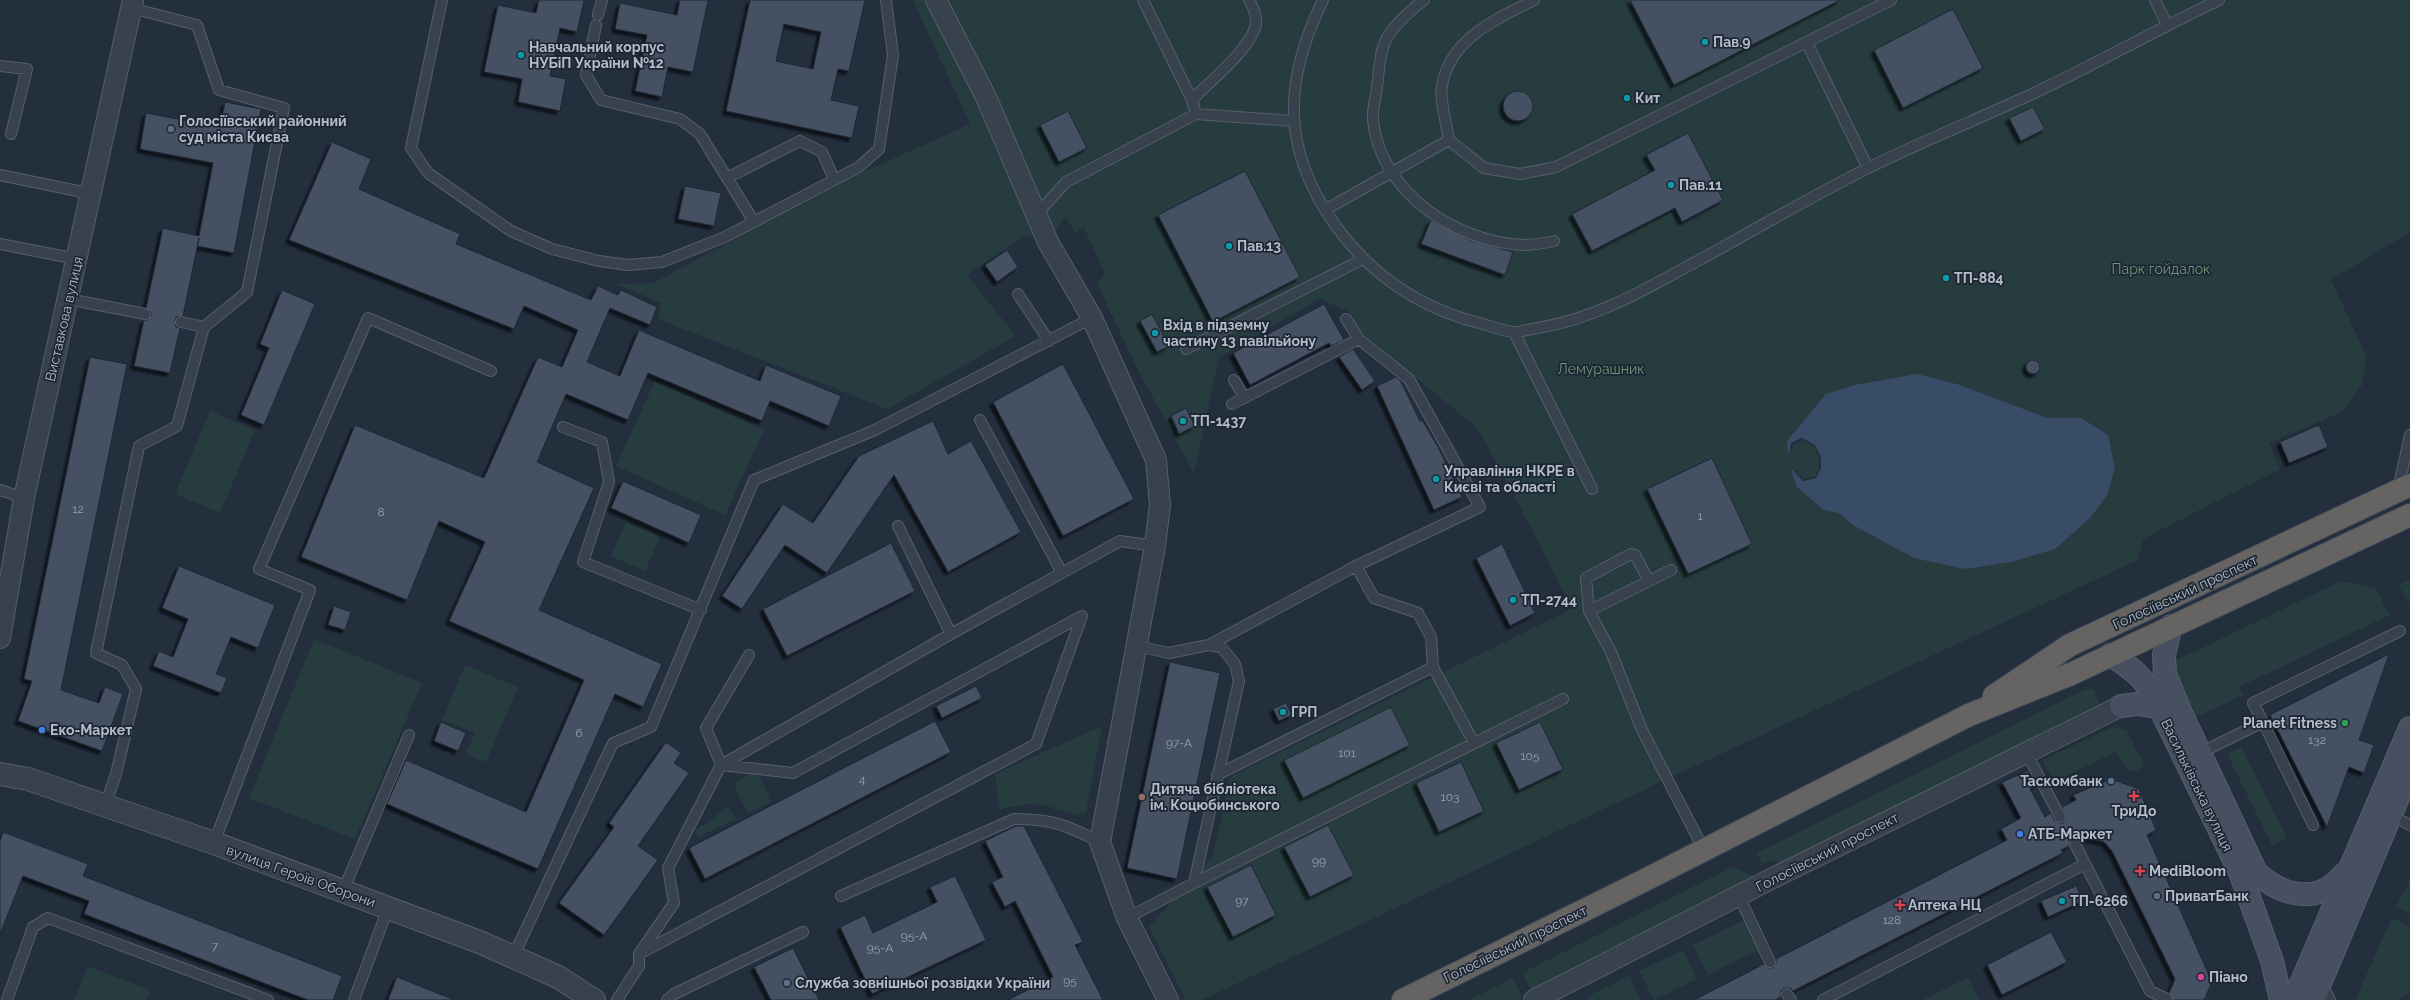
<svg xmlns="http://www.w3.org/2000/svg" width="2410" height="1000" font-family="Raleway,sans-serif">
  <defs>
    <filter id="shadow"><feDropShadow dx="-3.5" dy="3.5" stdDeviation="1" flood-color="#0009"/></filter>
  </defs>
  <rect width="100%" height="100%" fill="#242f3e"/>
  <path fill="#263c3f" d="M913,0h1497v232l-79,48 35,75 -4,30 -20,27 -73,31 11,26 -137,70 -5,21 -471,219 -465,221h-16l-37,-73 64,-71 17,-79 342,-168 -58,-114 -36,-66 -120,-100 -9,-17 -29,-13 -101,58 -25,116 -54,-99 -43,-90 8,-10 -21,-46 -9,5 -9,-16 -18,25 -22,-7 -59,40 49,61 -129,73 -229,-90 3,-16 -44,-19 36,-1 200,-106 117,-53z
    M655,381l109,49 -39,85 -109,-49z
    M210,411l45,19 -35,83 -45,-19z
    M626,522l34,15 -15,34 -34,-15z
    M2410,580v24l-12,-19z
    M2341,581l34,7 15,27 -151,72 4,8 -47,22 -20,-37 -1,-19z
    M314,639l108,44 -67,156 -106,-41z
    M465,665l53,22 -32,75 -20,-8 9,-21 -33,-13z
    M2086,689l8,1 6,16 -319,162 -5,-8 -14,4 -5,-11z
    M1102,726l-16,86 -9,3 -40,-12 -38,6 -4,-35z
    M2112,727l14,3 19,36 -9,5 -9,-2 -12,-17 -61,30 -11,-22z
    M2241,747l46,91 -15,7 -45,-91z
    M751,774l9,3 11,25 -23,11 -13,-24 3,-8z
    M728,807l8,12 -38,18 -3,-6z
    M1732,867l29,13 -229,113 -10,-20z
    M2410,880v34l-14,-7z
    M2392,918l18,9v66l-12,7h-43z
    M1745,920l15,29 -52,26 -15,-30z
    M1683,950l14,29 -43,21 -15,-29z
    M88,966l62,24 -4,10h-72z
    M1629,976l12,24h-53l-2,-3z
    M1968,977l11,23h-56z
    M1513,978l10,19 -6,3h-48z"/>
  <path fill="#394c67" d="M1917,374l43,11 87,33h34l27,17 7,33 -8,27 -17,23 -35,31 -44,13 -46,7 -51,-11 -61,-33 -14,-12 -15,-3 -27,-23 -6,-16 2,-1 10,11 13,-3c10,-19 5,-31 -14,-40l-11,5 -2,15 -2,-17 39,-47 29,-9z"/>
  <path fill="#242f3e" d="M1802,438l12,6 6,11 1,13 -5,10 -13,3 -11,-13 12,11 11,-3 4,-8 -1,-13 -5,-10 -11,-5 -9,5 -4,14 2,-16z"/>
  <path fill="#455162" stroke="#1f2835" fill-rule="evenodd" filter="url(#shadow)" d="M539,0h45l-7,32 -17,-4 -10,48 16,3 -6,32 -42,-9 4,-23 -38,-7 14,-67 38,8z
    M680,0h28l-15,72 -25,-5 -6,30 -27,-6 12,-56 -32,-6 5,-26 57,12z
    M750,0h115l-16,71 -11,-2 -7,31 28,6 -7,32 -126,-27zM784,24l37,8 -8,37 -37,-8z
    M1630,0h210l-166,85z
    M1953,9l30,59 -80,40 -29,-58z
    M1503 106a15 15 0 1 1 30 0a15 15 0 1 1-30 0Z
    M225,102l36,7 -27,144 -37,-7 2,-8 -16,78 -7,1 -1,4 1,6 4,1 -10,45 -36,-7 10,-46h3l4,-4v-4l-5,-4 17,-80 36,8 14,-73 -73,-14 6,-36 74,14z
    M2033,107l12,22 -24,12 -12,-23z
    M1068,111l19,37 -28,14 -19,-37z
    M1688,133l35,67 -41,22 -7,-14 -83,43 -20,-37 83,-44 -9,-15z
    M332,142l39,17 -12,30 101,45 -4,10 135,56 7,-14 20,9 3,-5 36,17 -7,18 -40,-17 -23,54 33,14 19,-46 121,51 6,-16 75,31 -12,30 -59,-25 -8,20 -114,-48 -20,47 -62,-26 -29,68 57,26 -55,122 123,54 -19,43 -28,-13 -77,175 -151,-65 19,-44 120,52 58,-132 -135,-59 36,-79 -46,-21 -32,79 -106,-43 54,-132 129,53 54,-121 24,10 16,-37 -54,-24 -10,23 -225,-89z
    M1245,171l55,106 -87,45 -55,-107z
    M685,186l36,7 -7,33 -36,-7z
    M1431,220l39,20 43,12 -8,23 -84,-31z
    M1007,250l11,17 -21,15 -12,-17z
    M282,290l33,14 -51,121 -23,-10 28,-67 -9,-4z
    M1324,304l20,36 -13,6 -2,-3 -79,42 -17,-32z
    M1152,314l17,32 -12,6 -17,-31z
    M1353,349l22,32 -13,9 -23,-33z
    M90,357l37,7 -66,326 38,13 6,-16 18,7 -21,57 -84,-30 14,-40 -8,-2z
    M2026 367a7 7 0 1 1 14 0a7 7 0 1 1-14 0Z
    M1063,364l71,135 -71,37 -70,-134z
    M1396,377l4,3 20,41 2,-1 16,27 24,50 -28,13 -57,-124z
    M1186,408l9,18 -16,8 -8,-18z
    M933,421l15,33 23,-13 50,91 -73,40 -54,-97 -67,98 -42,-28 -43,64 -20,-13 61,-92 30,19 46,-67z
    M2319,425l9,22 -39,16 -9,-21z
    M1712,458l40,86 -64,30 -41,-85z
    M623,481l78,34 -12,28 -78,-35z
    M891,543l24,48 -128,65 -24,-47z
    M1502,544l33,69 -25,13 -34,-68z
    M179,566l96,39 -17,43 -27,-11 -15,37 11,4 -6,15 -68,-27 6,-15 14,6 15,-38 -26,-11z
    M334,606l17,6 -6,18 -17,-5z
    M2389,654l-30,86 15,5 -10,28 -15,-6 -22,60 -57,-112z
    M1170,662l50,11 -43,206 -50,-11z
    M976,686l6,12 -40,20 -6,-12z
    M1286,703l6,12 -13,6 -6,-12z
    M1391,707l19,38 -107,53 -19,-38z
    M935,721l16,31 -246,127 -16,-31z
    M441,722l25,11 -8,18 -24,-10z
    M1540,722l23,47 -44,21 -23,-47z
    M666,742l15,11 -7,10 15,10 -51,73 20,14 -54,75 -45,-32 55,-76 -5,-4z
    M1461,762l23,49 -45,21 -23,-49z
    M2028,771l8,15 -6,3 15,28 6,-4 3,7 5,3h4l3,-5 -4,-11 14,-7 -3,-5 38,-16 28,10 17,41 -9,5 65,147 -8,18h-31l-4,-7 6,-14 -63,-128 -8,-9 -18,-4 -5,3 -6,-3 -5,2 -1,6 -8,4 2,3 -270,138 -3,-3h-6l-3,3v6l-6,3h-81l70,-36 5,4h4l3,-5v-4l231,-119 -6,-11 20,-11 -19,-36z
    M1328,825l26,50 -44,22 -26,-50z
    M1016,826h8l59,116 -8,3 28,55h-95l45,-23 -38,-76 -10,6 -13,-25 11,-5 -18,-36z
    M3,832l85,32 -5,12 259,100 -9,24h-25l-224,-86 5,-13 -66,-25 -23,58v-93z
    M1251,865l25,50 -43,22 -26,-50z
    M955,876l31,64 -114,54 -32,-67 25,-12 8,18 64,-31 -7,-15z
    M2076,886l7,15 -35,16 -7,-16z
    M2051,932l16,30 -65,33 -15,-30z
    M793,948l26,52h-48l-17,-33z
    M397,977l55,22v1h-64z"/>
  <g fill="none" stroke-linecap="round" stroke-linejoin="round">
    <defs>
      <path id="service" d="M442,0l-31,148 17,25 83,58 41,18 47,12 29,4 34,-3 63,-25 134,-70 20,-18 14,-94 -7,-55
        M1143,0l49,100 4,14
        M1323,0c-39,80 -42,147 10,222 37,53 87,87 150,102 10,3 21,7 30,8 8,0 17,-3 25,-4 61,-10 111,-41 165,-70 54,-30 108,-61 163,-89 54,-27 110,-49 164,-74 64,-30 126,-65 189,-95
        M1424,0c-13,10 -32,26 -39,42 -6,13 -6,31 -8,45 -1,10 -5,23 -4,33 7,72 82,122 151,125 10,0 21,-2 30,-4
        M1534,0c-39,20 -83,38 -92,85 -3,13 5,41 7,55l35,28 36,6 36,-7 335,-167
        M2155,0l12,25
        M598,15l4,-15
        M596,25l-10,50 15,25 79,19 20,15 54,88
        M1807,43l61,125
        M0,66l27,3 -16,65
        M1192,100c18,-19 59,-51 64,-76 1,-9 -3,-17 -7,-24
        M0,175l92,19
        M727,178l73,-37 22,11 12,27
        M1325,210l124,-70
        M1036,215l30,-33 130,-68 97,7
        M0,244l77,15
        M1018,294l31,47
        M68,299l77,15
        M1346,319l13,20
        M181,322l23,5
        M1514,332l78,157
        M1186,349l177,-90
        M1234,380l11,18
        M980,420l82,153
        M563,427l39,15 7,40 -26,80 118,48
        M0,490l24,8
        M2398,490l12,-55
        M898,526l53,108
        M1356,566l18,32 44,15 13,24 2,30 41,76
        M1649,581l-14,-26 -4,-1 -45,24 3,33 22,41 31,78 62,120
        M1589,611l82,-41
        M1209,645l147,-79 124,-59 -71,-128 -50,-40 -127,65
        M1137,646l32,7 40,-8 13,3 13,16 4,17 -45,202
        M2263,722l50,103
        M2026,752l34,65
        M2200,753l63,-31 -10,-19 147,-72
        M1217,775l216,-108
        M105,806l11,-32 20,-85 -14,-24 -26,-12 43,-207 38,-20 27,-99 43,-35 37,-184 -65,-18 -22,-65 -66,-17
        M2390,815l20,10
        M214,843l96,-253 -51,-21 109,-251 123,53
        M2075,844l75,147 17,8
        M343,891l66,-156
        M841,896l173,-77c39,0 52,6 86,23
        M1739,896l31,66
        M1127,918l67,-35 369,-184
        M639,954l397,-210 46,-128 -289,157 -72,-8 -15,-37 43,-73
        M513,957l100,-214 38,-16 103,-247 121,-50 217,-112
        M2321,984l9,16
        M1787,994l4,6
        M7,1000l26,-73 15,-9 220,82
        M354,1000l34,-92
        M617,1000l22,-34v-12l35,-51 -6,-35 53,-103 230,-131 169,-93 35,5
        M667,1000l7,-6 129,-62
        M1823,1000l262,-136"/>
      <path id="minor" d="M936,0l50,97 62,145 44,76 64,142 4,45 -5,41 -55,296 27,76 41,82
        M0,638l24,-140 109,-498
        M1534,1000l233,-119 354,-175"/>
      <path id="tertiary" d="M0,774l28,5 186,64 268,100 76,34 36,23"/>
      <path id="secondary" d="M2171,626l-7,29 1,19 16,39 75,159c18,18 49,31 74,15 7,-5 14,-13 21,-19
        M2110,655c26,15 35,24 49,51l81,166 32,89 9,39
        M2121,706l17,-2 31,5
        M2294,1000l116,-272
        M2313,1000l97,-231"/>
      <path id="trunk" d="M1994,696l76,-51 340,-160
        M1403,1000l236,-117 330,-168 102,-41 339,-159"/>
    </defs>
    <use href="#service" stroke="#565f6c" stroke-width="12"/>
    <use href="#minor" stroke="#565f6c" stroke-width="22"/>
    <use href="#tertiary" stroke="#565f6c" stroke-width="24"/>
    <use href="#secondary" stroke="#565f6c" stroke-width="24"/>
    <use href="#trunk" stroke="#434c59" stroke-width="24"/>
    <use href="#service" stroke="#38414e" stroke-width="10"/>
    <use href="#minor" stroke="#38414e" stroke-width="20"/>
    <use href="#tertiary" stroke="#38414e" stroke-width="22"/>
    <use href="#secondary" stroke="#465061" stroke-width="22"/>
    <use href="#trunk" stroke="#656462" stroke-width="22"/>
  </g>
  <g fill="#0f9aa8" stroke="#1d2633" stroke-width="1.5">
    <circle cx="1705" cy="42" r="4"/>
    <circle cx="521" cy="55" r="4"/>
    <circle cx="1627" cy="98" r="4"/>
    <circle cx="1671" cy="185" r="4"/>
    <circle cx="1229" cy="246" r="4"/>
    <circle cx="1946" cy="278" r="4"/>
    <circle cx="1155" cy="333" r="4"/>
    <circle cx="1183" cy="421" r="4"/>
    <circle cx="1436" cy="479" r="4"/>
    <circle cx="1513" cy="600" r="4"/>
    <circle cx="1283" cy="712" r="4"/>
    <circle cx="2062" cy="901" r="4"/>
  </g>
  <g fill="#5c6f8a" stroke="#1d2633" stroke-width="1.5">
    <circle cx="171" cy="129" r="4"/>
    <circle cx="2111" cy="781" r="4"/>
    <circle cx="2157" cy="896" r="4"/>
    <circle cx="787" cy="983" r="4"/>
  </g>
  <circle fill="#2e9e5b" stroke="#1d2633" stroke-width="1.5" cx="2345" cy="723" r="4"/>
  <g fill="#3f7fe0" stroke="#1d2633" stroke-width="1.5">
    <circle cx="42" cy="730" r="4"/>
    <circle cx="2020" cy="834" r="4"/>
  </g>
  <g fill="#e0444e" stroke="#1d2633" stroke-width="1.5">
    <path d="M2132 790h4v4h4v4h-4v4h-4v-4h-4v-4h4z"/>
    <path d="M2138 865h4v4h4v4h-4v4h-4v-4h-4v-4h4z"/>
    <path d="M1898 899h4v4h4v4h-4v4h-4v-4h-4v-4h4z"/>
  </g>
  <circle fill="#8d6e63" stroke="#1d2633" stroke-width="1.5" cx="1142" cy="797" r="4"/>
  <circle fill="#d1479c" stroke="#1d2633" stroke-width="1.5" cx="2201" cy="977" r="4"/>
  <g text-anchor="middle" stroke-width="3.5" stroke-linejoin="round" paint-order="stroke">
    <g font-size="12" fill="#98a1af">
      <text x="78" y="513">12</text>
      <text x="381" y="516">8</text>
      <text x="1700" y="520">1</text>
      <text x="579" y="737">6</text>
      <text x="2317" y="744">132</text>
      <text x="1179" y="747">97-А</text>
      <text x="1347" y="757">101</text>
      <text x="1530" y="760">105</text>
      <text x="862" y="783">4</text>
      <text x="1450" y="801">103</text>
      <text x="1319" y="865">99</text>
      <text x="1242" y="905">97</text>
      <text x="1892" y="924">128</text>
      <text x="914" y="940">95-А</text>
      <text x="215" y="950">7</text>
      <text x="880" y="952">95-А</text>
      <text x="1070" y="985">95</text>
    </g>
    <g font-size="14" font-weight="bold" fill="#b4bcc9" stroke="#1d2633" text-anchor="start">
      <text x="1713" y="47">Пав.9</text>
      <text x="529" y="52">Навчальний корпус<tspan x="529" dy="16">НУБіП України №12</tspan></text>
      <text x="1635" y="103">Кит</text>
      <text x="179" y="126">Голосіївський районний<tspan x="179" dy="16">суд міста Києва</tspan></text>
      <text x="1679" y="190">Пав.11</text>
      <text x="1237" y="251">Пав.13</text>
      <text x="1954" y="283">ТП-884</text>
      <text x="1163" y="330">Вхід в підземну<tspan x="1163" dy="16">частину 13 павільйону</tspan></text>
      <text x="1191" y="426">ТП-1437</text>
      <text x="1444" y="476">Управління НКРЕ в<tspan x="1444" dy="16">Києві та області</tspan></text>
      <text x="1521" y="605">ТП-2744</text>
      <text x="1291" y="717">ГРП</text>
      <text x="2337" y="728" text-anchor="end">Planet Fitness</text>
      <text x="50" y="735">Еко-Маркет</text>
      <text x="2103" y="786" text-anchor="end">Таскомбанк</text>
      <text x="1150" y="794">Дитяча бібліотека<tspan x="1150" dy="16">ім. Коцюбинського</tspan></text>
      <text x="2134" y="816" text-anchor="middle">ТриДо</text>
      <text x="2028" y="839">АТБ-Маркет</text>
      <text x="2149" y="876">MediBloom</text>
      <text x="2165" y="901">ПриватБанк</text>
      <text x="2070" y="906">ТП-6266</text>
      <text x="1908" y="910">Аптека НЦ</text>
      <text x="2209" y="982">Піано</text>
      <text x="795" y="988">Служба зовнішньої розвідки України</text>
    </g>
    <g font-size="14" fill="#6b9a76" stroke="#1d2633">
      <text x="2161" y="274">Парк гойдалок</text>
      <text x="1601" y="374">Лемурашник</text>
    </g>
    <g font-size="14" fill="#b4bcc9" stroke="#1d2633">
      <text transform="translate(64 319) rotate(-77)" y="5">Виставкова вулиця</text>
      <text transform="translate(2185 592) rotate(-25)" y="5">Голосіївський проспект</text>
      <text transform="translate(2197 785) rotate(64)" y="5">Васильківська вулиця</text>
      <text transform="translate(1827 852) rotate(-27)" y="5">Голосіївський проспект</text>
      <text transform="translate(301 876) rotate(20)" y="5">вулиця Героїв Оборони</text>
      <text transform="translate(1515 944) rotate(-26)" y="5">Голосіївський проспект</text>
    </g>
  </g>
</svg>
